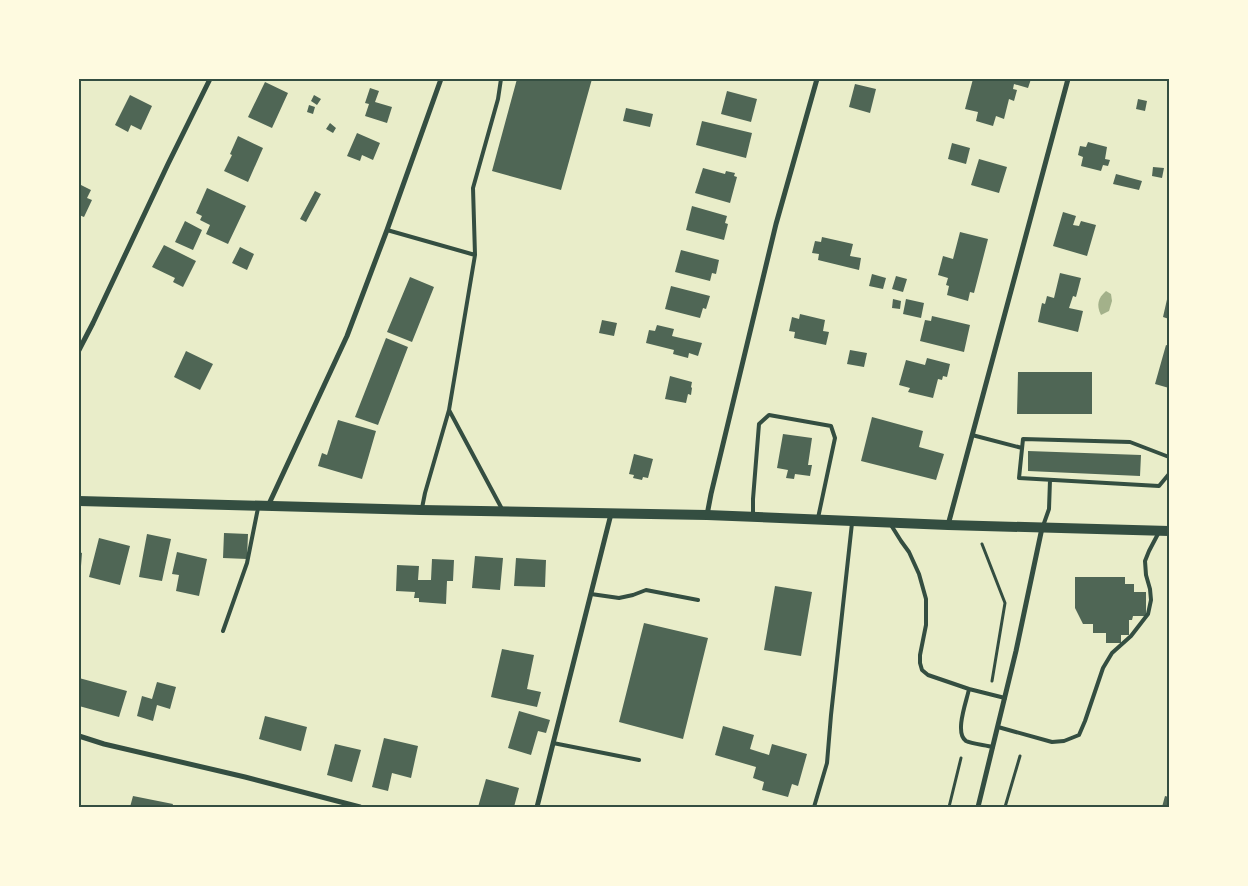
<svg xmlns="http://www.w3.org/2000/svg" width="1248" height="886" font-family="Lato,sans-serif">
  <rect width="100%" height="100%" fill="#e9edc9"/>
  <path fill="#a3b18a" d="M1106,291l5,3 1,7 -3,10 -8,4c-5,-10 -3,-17 5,-24z"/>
  <path fill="#4f6655" d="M517,79h75l-31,111 -69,-19z
    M973,79h58l-3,9 -14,-4 -1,5 4,1 -3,11 -5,-2 -5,20 -8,-3 -3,10 -17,-5 2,-9 -13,-3z
    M265,82l23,11 -16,35 -24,-11z
    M855,84l21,5 -6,24 -21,-6z
    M370,88l9,3 -4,11 17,5 -5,16 -22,-7 4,-12 -4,-1z
    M727,91l30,8 -6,23 -30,-8z
    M130,95l22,11 -11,24 -10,-5 -3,7 -13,-7z
    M314,95l7,4 -4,6 -6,-4z
    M1138,99l9,2 -2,10 -9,-2z
    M309,105l6,2 -2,7 -6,-2z
    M626,108l27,6 -3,13 -27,-6z
    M702,121l50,12 -6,25 -50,-13z
    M330,123l6,5 -3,5 -7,-4z
    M357,133l23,10 -7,17 -11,-5 -2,6 -13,-5z
    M238,136l25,12 -15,34 -24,-11 8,-16 -2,-1z
    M1088,142l19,5 -2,12 5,1 -2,6 -5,-1 -2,6 -20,-5 2,-9 -5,-2 2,-9 6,1z
    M952,143l18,5 -4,16 -18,-5z
    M979,159l28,8 -8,26 -28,-8z
    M1153,167l11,1 -2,10 -10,-2z
    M703,168l22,6 1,-3 9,2 -1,3 3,1 -7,26 -35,-10z
    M1116,174l26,7 -3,9 -26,-6z
    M79,184l12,6 -4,8 5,2 -8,17 -5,-2z
    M207,188l39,18 -18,38 -22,-10 4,-9 -10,-5 2,-4 -6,-3z
    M315,191l6,3 -15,28 -6,-3z
    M692,206l35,10 -2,7 3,1 -4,16 -38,-10z
    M1063,212l13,4 -3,9 6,1 2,-5 15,4 -9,31 -34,-10z
    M185,221l17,9 -9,20 -18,-8z
    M960,232l28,7 -14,54 -4,-1 -2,9 -21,-6 2,-9 -3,-1 2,-7 -10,-3 5,-19 10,3z
    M822,237l31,7 -3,12 11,2 -2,12 -41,-10 1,-6 -7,-1 3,-12 6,1z
    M164,245l32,16 -13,26 -10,-5 2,-4 -23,-11z
    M240,247l14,7 -7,16 -15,-7z
    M681,250l38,10 -3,14 -4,-1 -2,8 -35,-9z
    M1060,273l21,5 -5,19 -3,-1 -4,12 14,3 -5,21 -40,-10 4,-19 3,1 2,-8 7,2z
    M872,274l14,4 -3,11 -14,-3z
    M896,276l11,3 -4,13 -11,-3z
    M410,277l24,10 -22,55 -25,-10z
    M671,286l39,10 -4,13 -3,-1 -3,10 -35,-9z
    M1168,295h1v24l-6,-2z
    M893,299l8,2 -1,8 -8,-1z
    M906,299l18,4 -3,15 -18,-4z
    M800,314l25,6 -2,11 6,1 -3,13 -32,-7 1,-6 -6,-1 3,-14 7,2z
    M932,316l38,9 -6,27 -44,-11 5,-21 6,1z
    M602,320l15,3 -3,13 -15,-3z
    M657,325l17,4 -2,7 30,7 -4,13 -9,-3 -1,5 -15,-4 1,-4 -28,-7 3,-13 6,1z
    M386,338l22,9 -30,78 -23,-8z
    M1166,345l3,1v42l-14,-4z
    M850,350l17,3 -3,14 -17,-3z
    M186,351l27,13 -13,26 -26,-13z
    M927,358l23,6 -3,13 -4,-1 -1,4 -4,-1 -5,19 -25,-6 2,-4 -11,-3 7,-25 19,5z
    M1018,372h74v42h-75z
    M670,376l22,6 -1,5 1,1 -1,7 -3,-1 -2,9 -21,-4z
    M872,417l51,14 -4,16 25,7 -8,26 -75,-19z
    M338,420l38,11 -14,48 -44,-13 4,-13 5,2z
    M783,434l29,4 -4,27h4l-2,11 -15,-2 -1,5 -8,-1 2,-8 -11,-2z
    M1028,451l113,4 -1,21 -112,-5z
    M634,454l19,5 -5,19 -5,-1 -1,3 -9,-2 1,-3 -5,-1z
    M224,533l24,1 -1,25 -24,-1z
    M147,534l24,5 -9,42 -23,-4z
    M99,538l31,8 -10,39 -31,-8z
    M79,552l3,1 -2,26h-1z
    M177,552l30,7 -8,37 -23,-5 3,-16 -7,-1z
    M475,556l28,2 -3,32 -28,-2z
    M516,558l30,2 -1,27 -31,-1z
    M432,559l22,1 -1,21h-6l-1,23 -27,-2v-4h-5l1,-6 -19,-1 1,-26 22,1 -1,14h13z
    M1075,577h50v7h9v8h12v24h-13l-1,4h-3v15h-8v8h-15v-10h-13v-9h-10l-8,-16z
    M775,586l37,6 -11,64 -37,-6z
    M644,623l64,15 -25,101 -64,-17z
    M502,649l32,6 -7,34 14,3 -4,15 -46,-10z
    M79,678l48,13 -8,26 -40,-11z
    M157,682l19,5 -6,22 -13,-4 -4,16 -16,-5 5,-20 10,3z
    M519,711l31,9 -4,13 -8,-2 -7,24 -23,-7z
    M265,716l42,11 -6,24 -42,-12z
    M723,726l31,9 -4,14 19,6 3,-11 35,10 -9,32 -6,-2 -4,13 -26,-7 2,-8 -11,-4 3,-11 -41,-12z
    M384,738l34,8 -7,32 -19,-5 -4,18 -16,-4z
    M335,744l26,6 -9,32 -25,-7z
    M486,779l33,9 -5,19h-36z
    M133,796l40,8 -1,3h-42z
    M1165,796l4,1v10h-7z"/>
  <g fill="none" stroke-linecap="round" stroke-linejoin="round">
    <path stroke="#344e41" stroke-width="3" d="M982,544l23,59 -13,78
      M949,807l12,-49
      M1005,807l15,-51"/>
    <path stroke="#344e41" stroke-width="4" d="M387,230l88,25 -26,155 53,99
      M475,255l-2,-67 25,-89 3,-20
      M972,435l50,13
      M1169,457l-39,-15 -107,-3 -4,39 140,8 10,-12
      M422,508l3,-15 24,-83
      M753,517v-18l6,-75 10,-9 62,11 4,12 -17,80
      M891,525l10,16 8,11 10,22 7,25v26l-6,30v8l2,7 6,5 41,14c-2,11 -15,44 -3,52 6,3 20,4 27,6
      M1043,526l6,-17 1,-29
      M591,594l28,4 14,-3 13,-5 52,10
      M223,631l24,-68 11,-55
      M969,689l36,9
      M998,727l54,15 12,-1 15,-6 6,-14 18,-53 9,-15 19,-17 17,-22 3,-14 -1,-11 -4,-14 -1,-14 4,-10 10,-19
      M553,743l86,17
      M814,807l13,-44 4,-48 21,-192"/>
    <path stroke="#344e41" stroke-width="5" d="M79,350l14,-27 75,-159 42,-85
      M268,506l79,-170 40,-106 54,-151
      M707,515l4,-21 65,-270 41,-145
      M948,525l120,-446
      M79,736l25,8 141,33 115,30
      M537,807l74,-293
      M978,807l38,-156 26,-123"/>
    <path stroke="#344e41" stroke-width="10" d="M79,501l342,9 286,5 241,10 221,6"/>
  </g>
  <rect width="1248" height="886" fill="none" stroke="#fefae0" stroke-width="160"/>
  <rect x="80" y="80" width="1088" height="726" fill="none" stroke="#344e41" stroke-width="2"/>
</svg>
